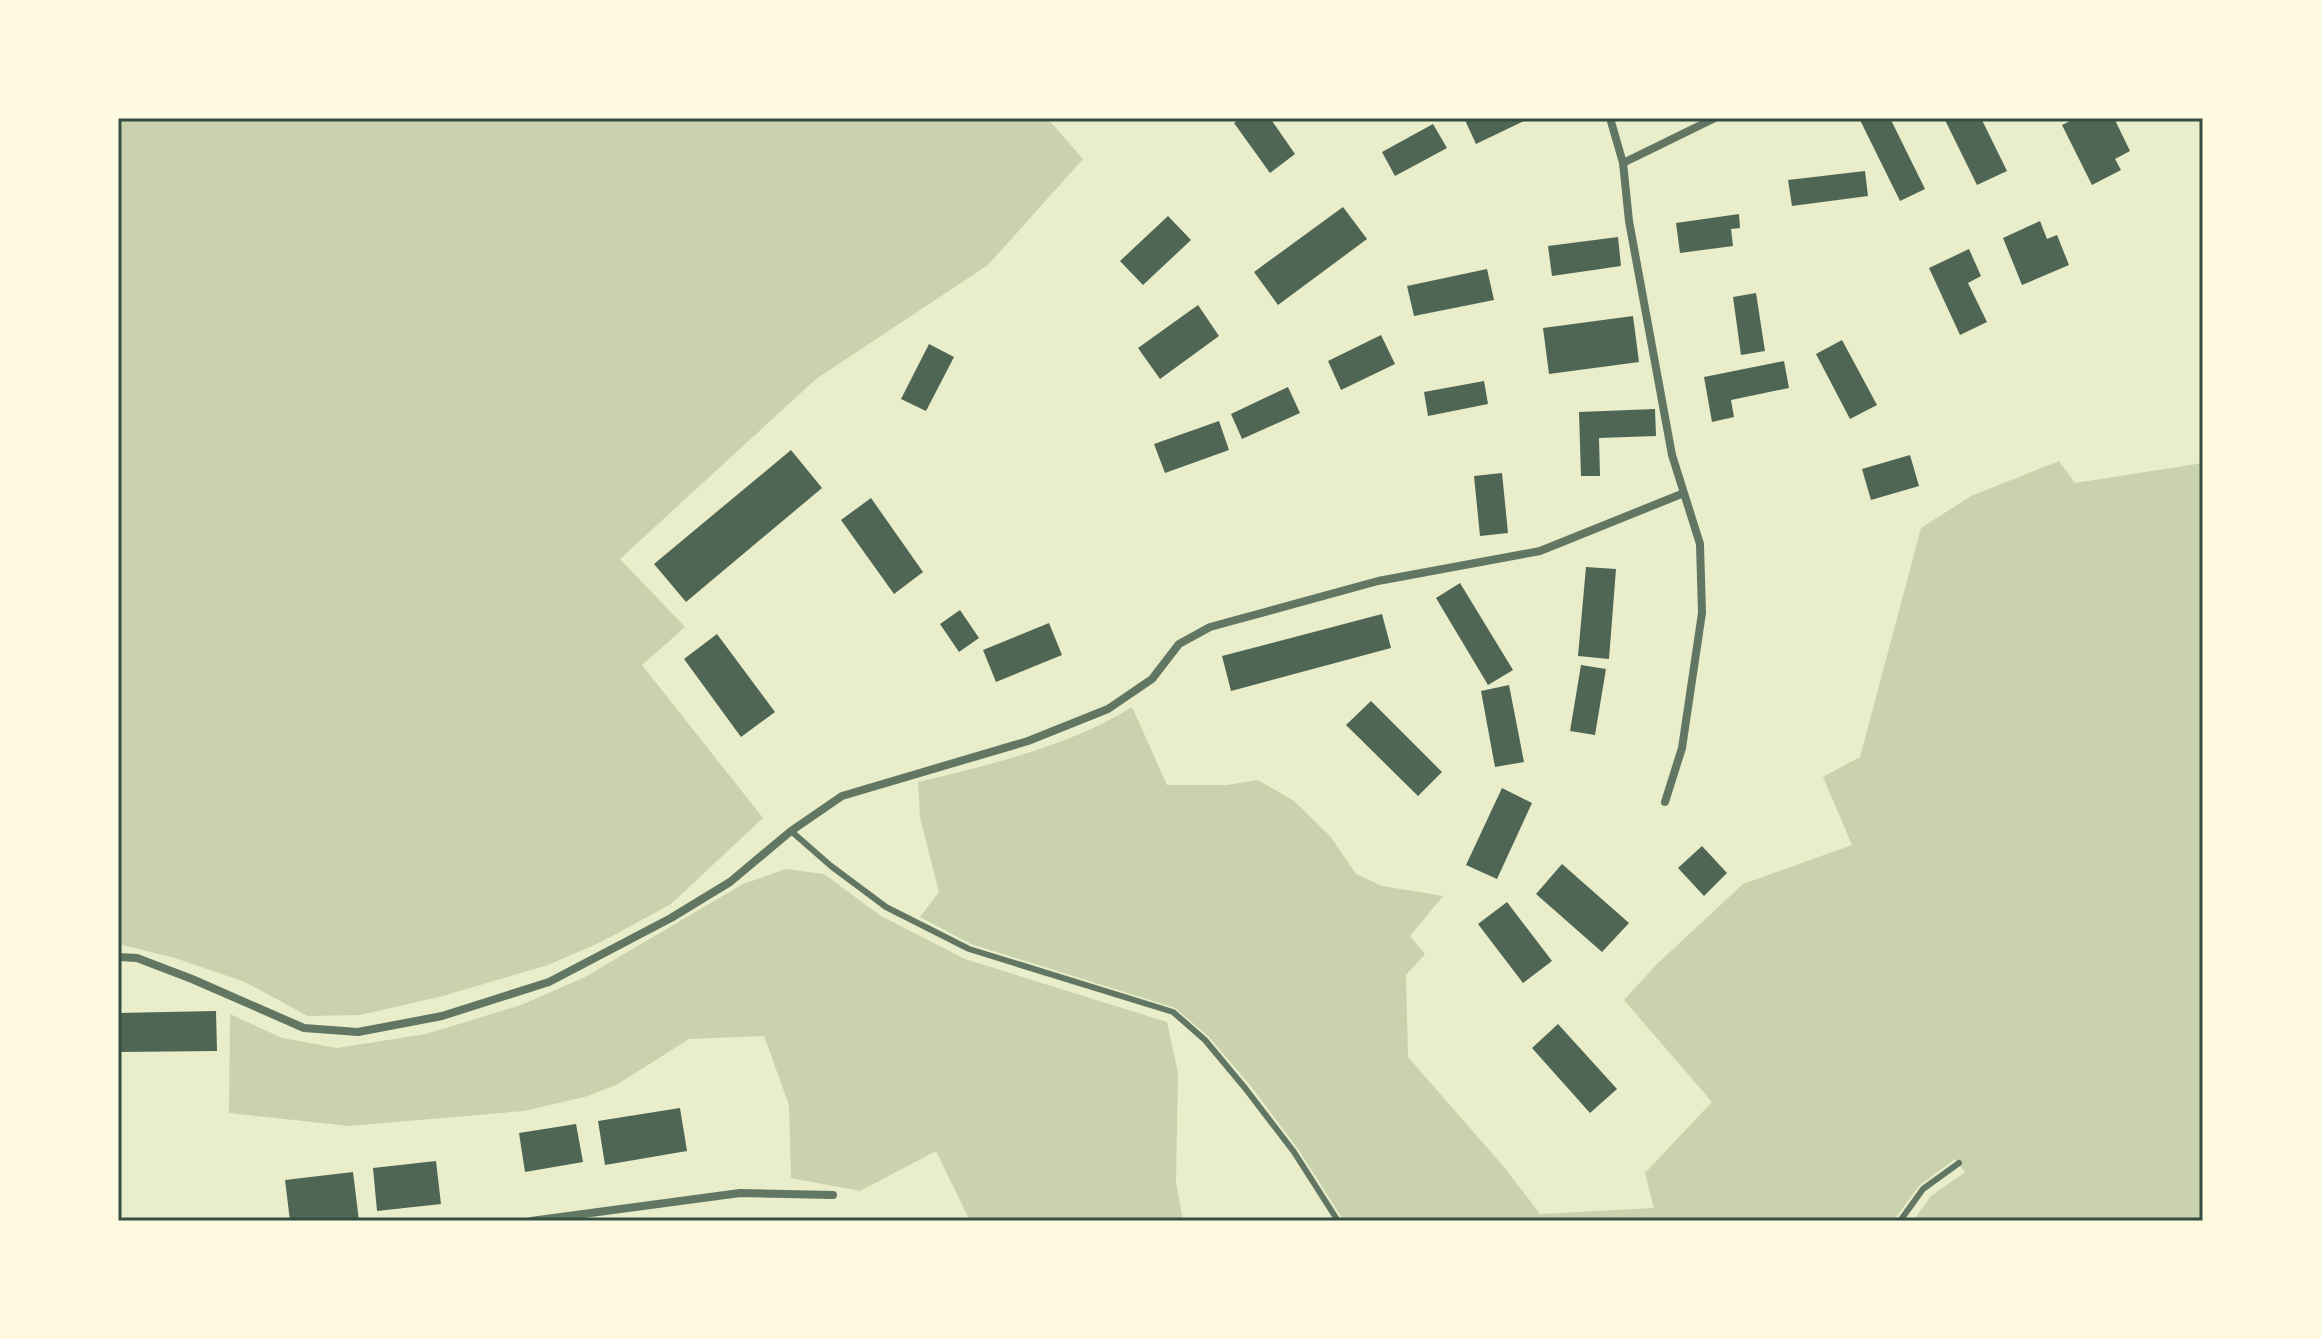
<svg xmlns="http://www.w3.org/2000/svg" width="2321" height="1339" font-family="'Work Sans',sans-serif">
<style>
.green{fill:#cad2ad}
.building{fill:#4f6655}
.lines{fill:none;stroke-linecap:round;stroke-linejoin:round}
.service{stroke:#617663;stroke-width:6}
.minor{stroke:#617663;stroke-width:8}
.neatline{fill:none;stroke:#344e41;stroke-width:3}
</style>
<rect width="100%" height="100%" fill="#e9edc9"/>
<path class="green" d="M118,118H1047L1083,159L988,265L816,379L620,559L685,627L642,665L763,818L671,904L601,942L548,965L443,996L360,1015L308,1016L245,982L175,958L118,944Z
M2059,461L2075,483L2203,463V1221H1913L1931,1196L1965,1172L1955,1159L1920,1185L1893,1221H1344L1298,1149L1250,1085L1209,1037L1175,1008L971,944L920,917L939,892L920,817L918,782C987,766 1072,745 1132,707L1167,785H1227L1258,780L1294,801L1330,836L1356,874L1382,886L1443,896L1410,936L1425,954L1406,975L1408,1057L1504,1167L1540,1214L1654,1208L1645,1173L1712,1102L1624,1000L1657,964L1743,884L1852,845L1823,777L1860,757L1921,528L1971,496Z
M786,869L824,874L881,916L965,959L1167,1022L1178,1073L1176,1182L1183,1221H970L936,1151L860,1191L791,1178L789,1105L764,1036L689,1039L618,1084L588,1096L524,1111L349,1126L229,1113L230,1014L282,1038L337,1048L426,1034L521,1005L585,977L743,884Z"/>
<path class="building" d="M1241,118H1270L1295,154L1270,173L1234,123Z
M1464,118H1530L1476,144Z
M1863,118H1890L1925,189L1900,201L1860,120Z
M1944,118H1981L2007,171L1977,185Z
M2076,118H2114L2130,151L2115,159L2121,170L2092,185L2062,125Z
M1433,124L1447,148L1395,176L1382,152Z
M1865,171L1868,196L1792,206L1788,180Z
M1343,207L1367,239L1278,305L1254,272Z
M1739,214L1740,228L1731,229L1733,246L1680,253L1676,223Z
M1168,216L1191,240L1143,285L1120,261Z
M2040,221L2047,239L2057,235L2069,265L2022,285L2003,238Z
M1618,237L1621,266L1552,276L1548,246Z
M1969,249L1981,276L1968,283L1987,322L1960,335L1929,268Z
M1487,269L1494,300L1414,316L1407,286Z
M1756,293L1765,351L1741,355L1733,297Z
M1198,305L1219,336L1160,379L1138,348Z
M1633,316L1639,362L1549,374L1543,328Z
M1381,335L1395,364L1341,390L1328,361Z
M1842,340L1877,405L1850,419L1816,354Z
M929,344L954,357L926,411L901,399Z
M1784,361L1789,388L1731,400L1734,417L1712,422L1704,377Z
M1484,381L1488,404L1428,416L1424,392Z
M1288,387L1300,413L1242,439L1231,414Z
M1655,409L1656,436L1599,438L1600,476H1581L1579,412Z
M1219,421L1229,450L1165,473L1154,444Z
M791,450L822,488L686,602L654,564Z
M1910,455L1919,486L1871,500L1862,469Z
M1502,473L1508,533L1480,536L1474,476Z
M871,498L923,572L894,594L841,520Z
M1586,567L1616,569L1609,659L1578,656Z
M1460,583L1513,670L1488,685L1436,598Z
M960,610L979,638L959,652L940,624Z
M1382,614L1391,648L1231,691L1222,656Z
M1049,623L1062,655L996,682L983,650Z
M717,634L775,712L741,737L684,659Z
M1581,665L1606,669L1595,735L1570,731Z
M1509,685L1524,762L1495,767L1481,691Z
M1371,701L1442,772L1418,796L1346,725Z
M1502,788L1532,803L1497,879L1466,865Z
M1702,846L1727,873L1704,896L1678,868Z
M1562,864L1629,923L1602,952L1536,894Z
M1507,902L1552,961L1523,983L1478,924Z
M216,1011L217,1051L118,1052V1013Z
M1558,1024L1617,1089L1590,1113L1532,1048Z
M680,1108L687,1151L605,1165L598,1121Z
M576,1124L583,1162L525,1172L519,1133Z
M436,1161L441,1204L377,1211L373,1168Z
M353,1172L359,1221H290L285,1180Z"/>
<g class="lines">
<path class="service" d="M791,831L831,866L886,907L969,949L1173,1012L1205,1040L1245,1088L1294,1152L1338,1221
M1900,1221L1923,1189L1959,1163"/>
<path class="minor" d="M1610,118L1623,163L1629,221L1672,455L1700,544L1702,613L1682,748L1665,802
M1623,163L1715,118
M118,957L137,958L192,979L304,1028L358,1032L442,1016L549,982L671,918L730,882L791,831L842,796L1028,741L1108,709L1152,679L1179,644L1210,627L1378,581L1540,551L1684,493
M531,1221L740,1193L833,1195"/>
</g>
<rect width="2321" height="1339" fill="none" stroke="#fefae0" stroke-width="240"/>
<rect x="120" y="120" width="2081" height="1099" class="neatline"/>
</svg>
